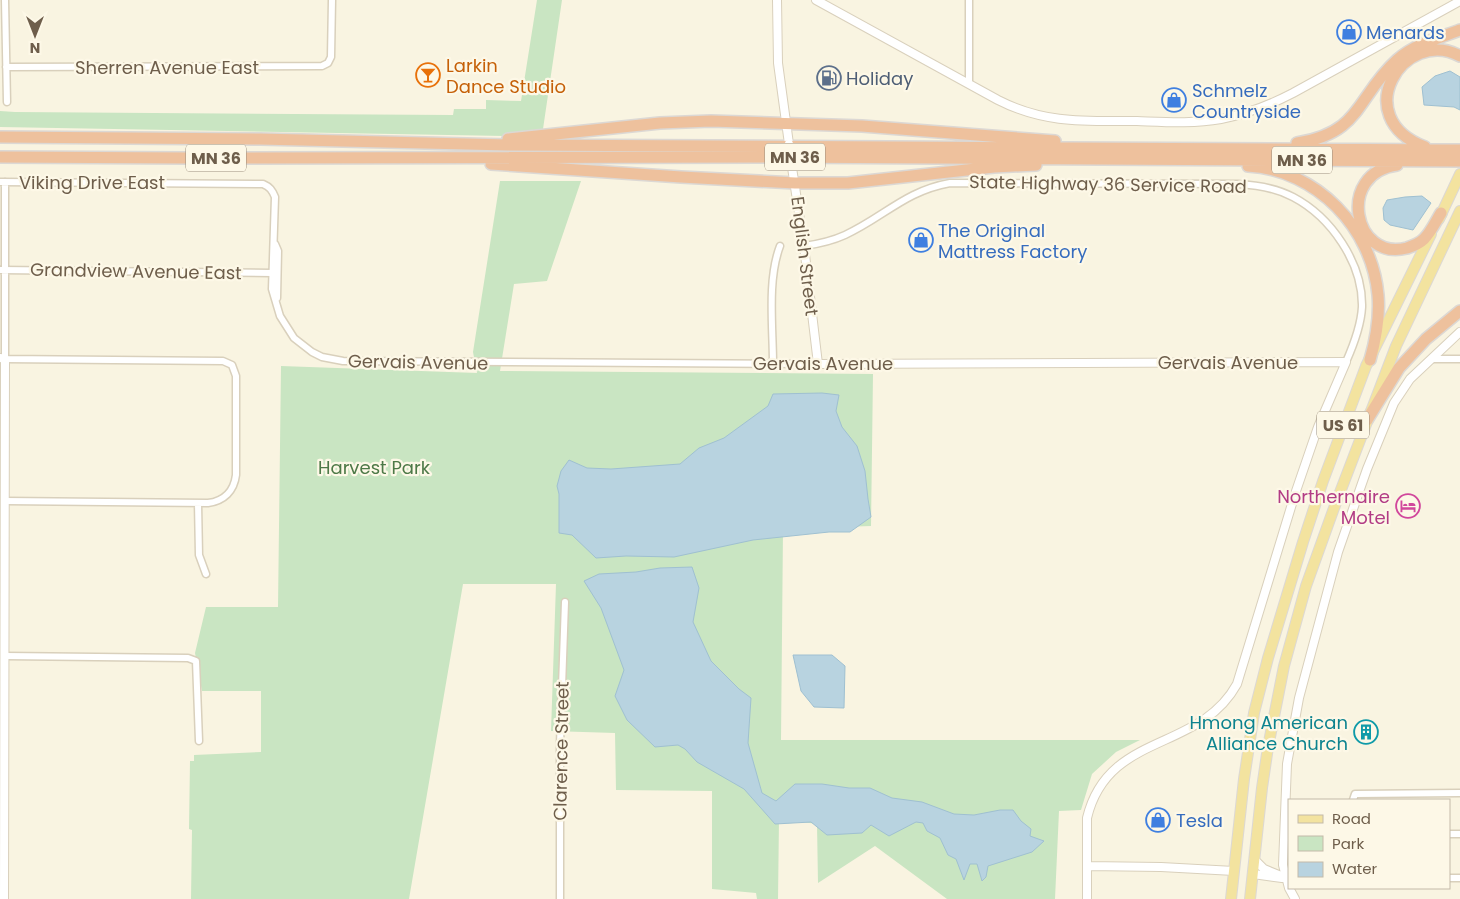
<svg xmlns="http://www.w3.org/2000/svg" width="1460" height="899" font-family="Poppins,sans-serif">
<style>
.green{fill:#c9e5c2}
.water{fill:#b8d3e0;stroke:#9fc0d1}
.lines{fill:none;stroke-linecap:round;stroke-linejoin:round}
.minor-casing{stroke:#d9d0bc;stroke-width:9}
.tertiary-casing{stroke:#d9d0bc;stroke-width:10}
.primary-casing{stroke:#dcd8d4;stroke-width:12}
.motorway-casing{stroke:#dcd8d4;stroke-width:14}
.minor{stroke:#fff;stroke-width:6}
.tertiary{stroke:#fff;stroke-width:8}
.primary{stroke:#f3e39f;stroke-width:10}
.motorway{stroke:#eec19d;stroke-width:11}
.tertiary-bridge-casing{stroke:#d9d0bc;stroke-width:10;stroke-linecap:butt}
.tertiary-bridge{stroke:#fff;stroke-width:8}
.labels{text-anchor:middle;dominant-baseline:central;stroke-width:4.5;stroke-linejoin:round;paint-order:stroke}
.shield{fill:#fdf8e7;stroke:#998c7a;stroke-width:1}
.shield-label{font-size:16px;font-weight:bold;fill:#6e5e4b}
.shop-label{font-size:18px;fill:#366cbe;stroke:#fdf8e7;text-anchor:start}
.food-label{font-size:18px;fill:#c56008;stroke:#fdf8e7;text-anchor:start}
.street-label{font-size:18px;fill:#6e5e4b;stroke:#fdf8e7}
.service-label{font-size:18px;fill:#4e5e75;stroke:#fdf8e7;text-anchor:start}
.park-label{font-size:18px;fill:#4d7947;stroke:#fdf8e7}
.hotel-label{font-size:18px;fill:#b23c85;stroke:#fdf8e7;text-anchor:end}
.culture-label{font-size:18px;fill:#0d838f;stroke:#fdf8e7;text-anchor:end}
</style>
<rect width="100%" height="100%" fill="#f9f4e1"/>
<path class="green" d="M537,0H562L543,129L504,136L0,127V111L15,112L453,115L454,109H486V100L521,101Z
M500,181H581L547,281L514,284L500,371L873,374L871,526L783,529L781,740H1140L1116,752L1092,774L1081,810L1059,811L1055,899H947L875,846L818,883L817,824L779,819L778,899H757L756,893L712,889V791L616,790L615,733L551,731L556,584H463L409,899H191L192,830L189,829L190,761H194V755L261,752V691H202L195,653L206,607H278L281,366L477,373L473,352Z"/>
<path class="water" d="M1450,71L1460,77V110L1454,107L1424,105L1422,87L1435,76Z
M1422,196L1431,203L1413,230L1390,225L1384,220L1383,208L1387,200L1405,197Z
M822,393L839,395L836,411L842,427L857,446L865,471L868,499L871,517L850,532H829L753,540L674,557L626,556L596,558L572,535L559,533V494L557,486L561,471L569,460L587,468L611,469L680,464L699,448L724,438L768,406L773,394Z
M692,567L699,588L693,622L711,661L739,689L751,698L748,743L762,793L776,801L795,784H822L849,788H870L892,798L922,802L954,814L974,815L1000,810H1013L1021,821L1031,829L1030,836L1044,841L1032,852L988,866L986,877L982,881L977,864H970L964,880L956,859L948,855L940,838L927,831L923,823L916,822L889,836L871,825L862,833L827,835L811,822L775,824L744,789L697,762L685,749L678,745L655,747L627,720L615,696L624,670L601,608L584,581L599,574L636,572L660,568Z
M793,655H832L845,666L844,708L814,707L801,691Z"/>
<g class="lines">
<g class="minor-casing">
<path id="minor" d="M5,0L7,102
M6,67L322,66L328,63L331,57L332,0
M969,83V0
M0,182L263,184C270,187 272,190 275,197L272,289L280,316L294,338L312,352L322,357L343,361L818,364
M275,244L278,251L277,298
M804,246C818,244 832,241 845,235C884,217 905,191 950,183L1238,184C1257,185 1276,188 1293,197C1331,217 1363,263 1362,307C1361,326 1354,344 1346,362
M0,270L272,273
M1432,359H1460
M773,364C773,327 767,280 780,246
M5,501L208,503C224,501 234,491 236,475V376L232,365L223,361L5,359V182
M198,503L199,555L206,574
M5,656L188,658L196,661L199,741
M1353,800L1355,794L1460,793
M1449,834H1460
M1449,878H1460
M560,899V744L565,602"/>
</g>
<g class="tertiary-casing">
<path id="tertiary" d="M777,0L778,63L789,144
M816,0L998,100C1045,124 1086,121 1137,121C1165,122 1193,124 1221,119C1247,114 1270,105 1293,93L1460,1
M791,161L804,246L818,364L1346,362L1318,427L1295,494L1237,684C1199,753 1108,731 1087,818V899
M0,358L5,359L4,899
M1254,859L1264,869L1286,878
M1087,866L1161,867L1234,871
M1253,874L1282,878
M1295,899L1289,888L1283,865L1287,764L1299,698L1338,552L1367,469L1394,403L1410,379L1460,332"/>
</g>
<g class="primary-casing">
<path id="primary" d="M1439,219L1460,174
M1231,899L1244,779L1254,713L1268,658L1303,542L1323,481L1366,366L1431,234
M1250,899L1262,788L1268,747L1284,666L1306,586L1334,508L1396,346L1460,211"/>
</g>
<g class="motorway-casing">
<path id="motorway" d="M0,137L260,139L508,145L1460,150
M508,139L660,123L711,121L862,126L1055,141
M1297,143C1362,133 1356,97 1397,60C1415,44 1439,38 1460,30
M1425,147C1347,117 1404,26 1460,56
M0,157L188,158L776,157L1460,161
M491,164L681,177L795,183H848L994,167L1036,165
M1397,165C1336,173 1353,262 1407,248C1413,246 1420,243 1424,239C1431,232 1436,221 1441,213
M1248,166C1317,170 1372,228 1378,295C1380,318 1376,339 1370,360
M1367,420L1399,368L1426,339L1460,311"/>
</g>
<use href="#minor" class="minor"/>
<use href="#tertiary" class="tertiary"/>
<use href="#primary" class="primary"/>
<use href="#motorway" class="motorway"/>
<g class="tertiary-bridge-casing">
<path id="tertiary-bridge" d="M789,144L791,161"/>
</g>
<use href="#tertiary-bridge" class="tertiary-bridge"/>
</g>
<defs>
<g id="shop-ring" transform="scale(1.25)"><circle r="9.5" fill="#fdf8e7" stroke="#3f7fe0" stroke-width="1.5"/><path d="M-5-2.5h2.3a2.7 3.5 0 0 1 5.4 0H5L5.5 6h-11ZM-1.5-2.5h3a1.5 2.3 0 0 0-3 0Z" fill="#3f7fe0"/></g>
<g id="bar-ring" transform="scale(1.25)"><circle r="9.5" fill="#fdf8e7" stroke="#e8710a" stroke-width="1.5"/><path d="M-6-5H6L.8 .8V4.5H3.5V6h-7V4.5H-.8V.8Z" fill="#e8710a"/></g>
<g id="fuel-ring" transform="scale(1.25)"><circle r="9.5" fill="#fdf8e7" stroke="#5c6f8a" stroke-width="1.5"/><path d="M-5.5-6h7V0h2V4h1.3V-2.5L3-4.5l.8-.8L6-3V5H2.5V1h-1V6h-7ZM-4.2-4.7v3.2H.2V-4.7Z" fill="#5c6f8a"/></g>
<g id="hotel-ring" transform="scale(1.25)"><circle r="9.5" fill="#fdf8e7" stroke="#d1479c" stroke-width="1.5"/><path d="M-6-4.5h1.5V1H6V5H4.5V3h-9V5H-6ZM-4 0a1.8 1.8 0 1 1 3.6 0ZM.5 0V-2.5h3Q6-2.5 6 0Z" fill="#d1479c"/></g>
<g id="building-ring" transform="scale(1.25)"><circle r="9.5" fill="#fdf8e7" stroke="#0f9aa8" stroke-width="1.5"/><path d="M-4-6H4V6H1V3H-1V6H-4ZM-2.5-4.3h1.7v1.8h-1.7ZM.8-4.3h1.7v1.8H.8ZM-2.5-1h1.7V.8h-1.7ZM.8-1h1.7V.8H.8Z" fill="#0f9aa8"/></g>
</defs>
<g fill-rule="evenodd">
<use href="#shop-ring" x="1349" y="32"/>
<use href="#bar-ring" x="428" y="75"/>
<use href="#fuel-ring" x="829" y="78"/>
<use href="#shop-ring" x="1174" y="100"/>
<use href="#shop-ring" x="921" y="240"/>
<use href="#hotel-ring" x="1408" y="506"/>
<use href="#building-ring" x="1366" y="732"/>
<use href="#shop-ring" x="1158" y="820"/>
</g>
<g class="labels">
<g class="shield">
<rect x="765" y="143.5" width="60" height="27" rx="4"/>
<rect x="186" y="144.5" width="60" height="27" rx="4"/>
<rect x="1272" y="146.5" width="60" height="27" rx="4"/>
<rect x="1317" y="411.5" width="52" height="27" rx="4"/>
</g>
<g class="shield-label">
<text x="795" y="157">MN 36</text>
<text x="216" y="158">MN 36</text>
<text x="1302" y="160">MN 36</text>
<text x="1343" y="425">US 61</text>
</g>
<g class="shop-label">
<text x="1366" y="32">Menards</text>
<text x="1192" y="90">Schmelz<tspan x="1192" dy="21">Countryside</tspan></text>
<text x="938" y="230">The Original<tspan x="938" dy="21">Mattress Factory</tspan></text>
<text x="1176" y="820">Tesla</text>
</g>
<g class="food-label">
<text x="446" y="65">Larkin<tspan x="446" dy="21">Dance Studio</tspan></text>
</g>
<g class="street-label">
<text x="167" y="67">Sherren Avenue East</text>
<text x="92" y="182">Viking Drive East</text>
<text transform="translate(1108 184) rotate(1)">State Highway 36 Service Road</text>
<text transform="translate(805 256) rotate(83)">English Street</text>
<text transform="translate(136 271) rotate(1)">Grandview Avenue East</text>
<text transform="translate(418 362) rotate(1)">Gervais Avenue</text>
<text x="1228" y="362">Gervais Avenue</text>
<text x="823" y="363">Gervais Avenue</text>
<text transform="translate(561 751) rotate(-89)">Clarence Street</text>
</g>
<g class="service-label">
<text x="846" y="78">Holiday</text>
</g>
<g class="park-label">
<text x="374" y="467">Harvest Park</text>
</g>
<g class="hotel-label">
<text x="1390" y="496">Northernaire<tspan x="1390" dy="21">Motel</tspan></text>
</g>
<g class="culture-label">
<text x="1348" y="722">Hmong American<tspan x="1348" dy="21">Alliance Church</tspan></text>
</g>
</g>
<rect x="1288" y="799" width="162" height="90" fill="#fdf8e7" stroke="#c4baa9"/>
<rect x="1298" y="815" width="25" height="8" fill="#f3e39f" stroke="#c4baa9"/>
<text x="1332" y="824" font-size="15" fill="#6e5e4b">Road</text>
<rect x="1298" y="836" width="25" height="15" fill="#c9e5c2" stroke="#c4baa9"/>
<text x="1332" y="849" font-size="15" fill="#6e5e4b">Park</text>
<rect x="1298" y="862" width="25" height="15" fill="#b8d3e0" stroke="#c4baa9"/>
<text x="1332" y="874" font-size="15" fill="#6e5e4b">Water</text>
<g transform="translate(35 35) rotate(180)" stroke="#fdf8e7" stroke-width="4" paint-order="stroke">
<path d="M0-4L9 19L0 12L-9 19Z" fill="#6e5e4b"/>
<text y="-8" font-size="14" font-weight="bold" text-anchor="middle" fill="#6e5e4b">N</text>
</g>
</svg>
